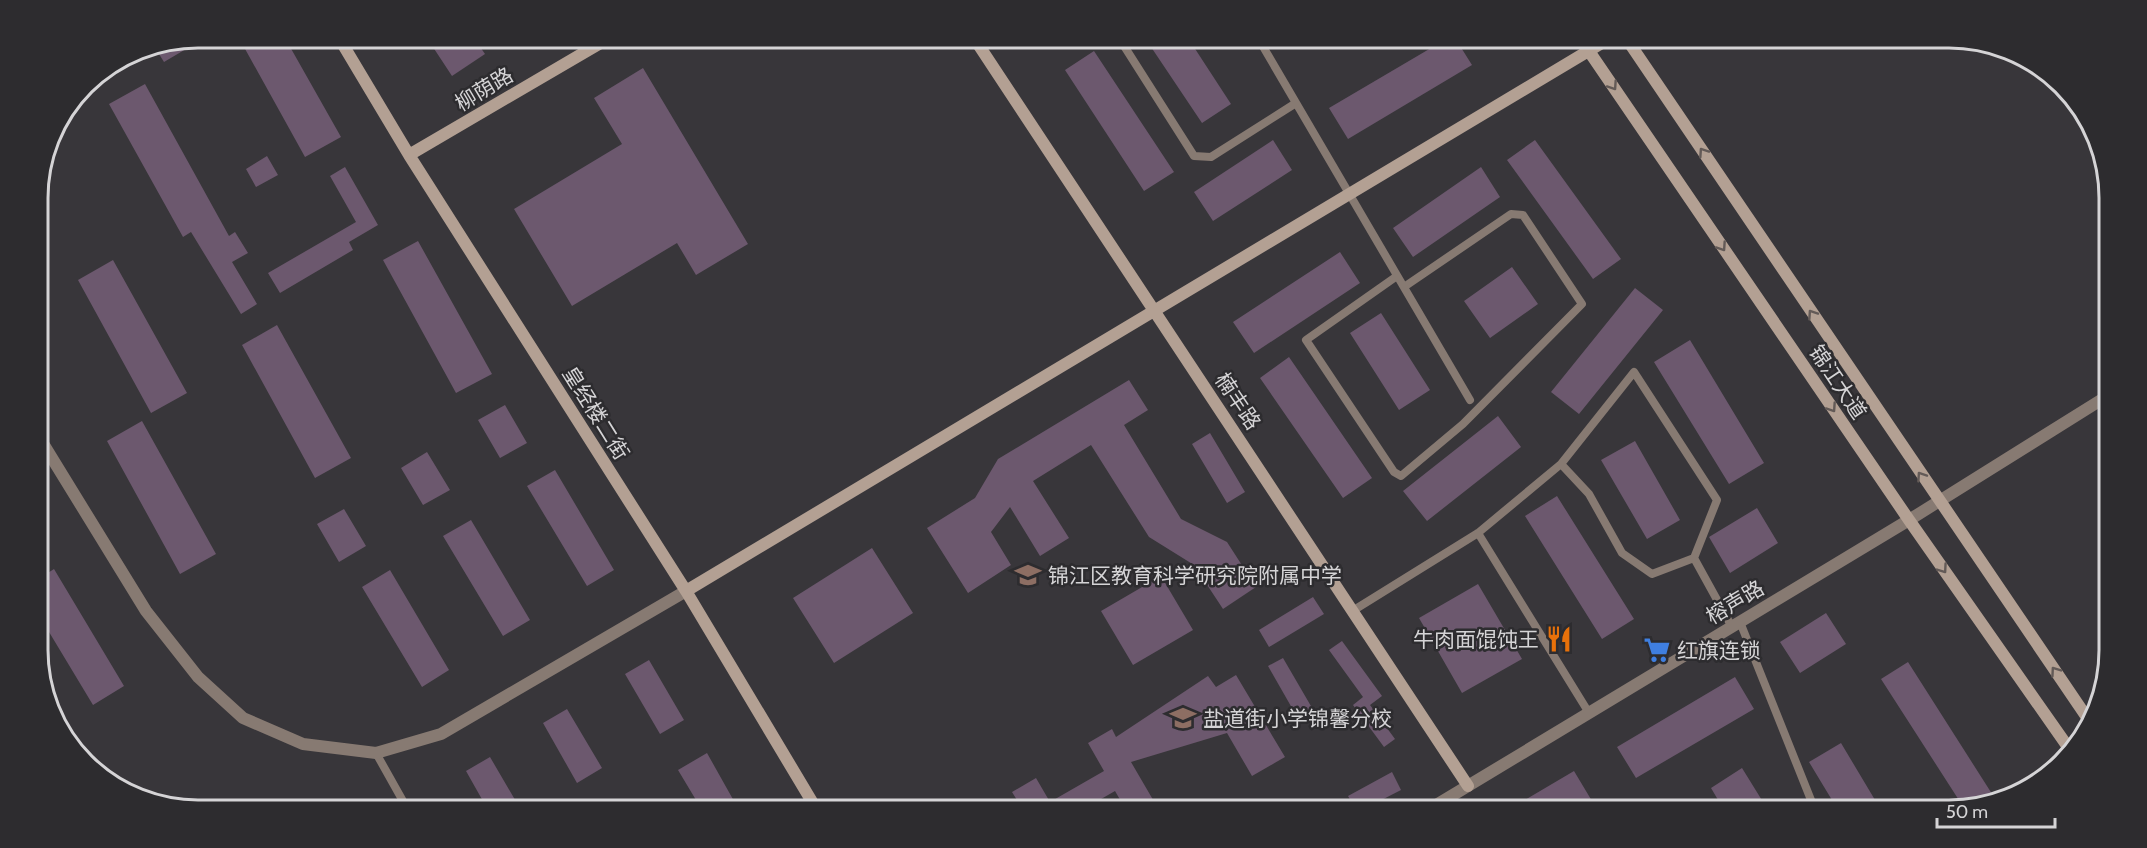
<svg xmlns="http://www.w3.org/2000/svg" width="2147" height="848" font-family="Cabin,'Noto Sans SC',sans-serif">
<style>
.building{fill:#6c586e}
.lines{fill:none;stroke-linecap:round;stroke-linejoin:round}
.lane{stroke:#877a72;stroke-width:8}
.street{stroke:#877a72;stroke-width:12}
.secondary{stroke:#b3a093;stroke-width:12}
.oneway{stroke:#635a57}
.labels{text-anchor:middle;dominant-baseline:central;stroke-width:5;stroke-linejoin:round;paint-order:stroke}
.street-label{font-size:21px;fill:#d5d4d6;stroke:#2d2c2f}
.poi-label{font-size:21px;fill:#d5d4d6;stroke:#2d2c2f;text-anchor:start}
.rim{fill:none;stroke:#d5d4d6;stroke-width:3}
</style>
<rect width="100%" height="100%" fill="#38363a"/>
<path class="building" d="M198,38L203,39L164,62L154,46Z
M239,38H285L341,137L305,157Z
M427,38H474L485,54L452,76Z
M1145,38H1188L1231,104L1202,123Z
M1448,38H1455L1472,65L1348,139L1329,108Z
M1094,51L1174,172L1144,191L1065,70Z
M643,68L748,244L696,275L677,243L572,306L514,209L622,144L594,98Z
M145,84L229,236L235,232L248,253L232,262L257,304L241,314L191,232L183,237L109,104Z
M1273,140L1292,170L1213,221L1194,192Z
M1535,140L1621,259L1593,279L1507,160Z
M267,156L278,175L256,187L246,169Z
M345,167L378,225L349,242L353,250L280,293L268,273L356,222L330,176Z
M1481,167L1500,197L1413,257L1393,228Z
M418,241L492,374L456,393L383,260Z
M1340,252L1360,283L1254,353L1233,322Z
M113,260L187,393L151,413L78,280Z
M1512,267L1538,304L1490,338L1464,301Z
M1635,288L1663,310L1579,414L1551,392Z
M1381,313L1430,390L1399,410L1350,333Z
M277,325L351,458L315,478L242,345Z
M1690,340L1764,463L1729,484L1654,362Z
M1289,357L1372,478L1343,498L1260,378Z
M1129,380L1148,410L1124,425L1181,519L1227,542L1256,587L1223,609L1194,565L1149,537L1091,445L1033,481L1069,538L1040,556L1010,507L991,532L1011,565L968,593L927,528L975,498L998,459Z
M505,405L527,443L500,458L478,420Z
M1498,416L1521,447L1427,521L1403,491Z
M142,421L216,554L180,574L107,441Z
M1210,433L1245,492L1227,503L1192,444Z
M1635,441L1680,520L1647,539L1601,460Z
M427,452L450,490L423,505L401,468Z
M555,470L614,570L587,586L527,486Z
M1557,496L1634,619L1602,639L1525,516Z
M1757,508L1778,543L1730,573L1709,537Z
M344,509L366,546L339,562L317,524Z
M471,520L530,620L503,636L443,536Z
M872,548L913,613L834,663L793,598Z
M54,569L124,686L93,705L40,617V578Z
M390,570L449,670L422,687L362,587Z
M1161,576L1193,630L1133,665L1101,611Z
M1478,584L1522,659L1462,693L1419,618Z
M1313,597L1324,614L1269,647L1259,630Z
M1826,613L1846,644L1800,673L1780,642Z
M1342,641L1382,696L1370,705L1395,739L1384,747L1353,705L1363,697L1329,650Z
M1283,658L1315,713L1300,722L1268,666Z
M649,660L684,720L660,734L625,674Z
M1908,662L1994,797L1964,808L1881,679Z
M1236,675L1285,757L1252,776L1227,733L1131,762L1159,810H1126L1115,791L1082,810H1023L1012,792L1036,778L1050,802L1104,771L1088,743L1112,729L1116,737L1208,676L1216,687Z
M1735,677L1754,709L1636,778L1617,747Z
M567,709L602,768L577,783L543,723Z
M1841,743L1881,810H1838L1809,762Z
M707,753L739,810H702L678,770Z
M490,757L521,810H488L466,771Z
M1742,768L1768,810H1724L1711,788Z
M1574,771L1595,806L1588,810H1508Z
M1392,772L1401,790L1362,810H1356L1348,796Z"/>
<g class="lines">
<path class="lane" d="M1119,38L1194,156L1211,157L1296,103
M1258,38L1470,400
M1397,276L1306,340L1394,472L1401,476L1463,424L1582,304L1523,215L1511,214L1404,287
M1561,464L1634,372L1717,500L1694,558
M1478,533L1589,713
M1354,610L1478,533L1561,464L1589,494L1622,553L1652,574L1694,558L1732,627
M1740,622L1815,810
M376,753L408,810"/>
<path class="street" d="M39,437L146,611L198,677L243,718L303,744L376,753L441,734L686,591
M1428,810L1909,520L2109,395"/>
<path class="secondary" d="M339,38L409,155L686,591L817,810
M974,38L1468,786
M1580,38L1909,520L2068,747
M1626,38L2088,719
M409,155L609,38
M686,591L1610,38"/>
</g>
<defs><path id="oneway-chevron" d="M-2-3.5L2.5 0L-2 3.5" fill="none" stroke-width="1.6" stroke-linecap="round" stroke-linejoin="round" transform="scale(1.5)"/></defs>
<g class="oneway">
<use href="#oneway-chevron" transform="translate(1613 86) rotate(56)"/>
<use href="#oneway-chevron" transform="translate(1703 152) rotate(-124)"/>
<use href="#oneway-chevron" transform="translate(1722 247) rotate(56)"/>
<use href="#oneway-chevron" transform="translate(1812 314) rotate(-124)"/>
<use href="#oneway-chevron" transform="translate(1832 408) rotate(56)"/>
<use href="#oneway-chevron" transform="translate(1921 476) rotate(-124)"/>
<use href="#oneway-chevron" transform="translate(1943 569) rotate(55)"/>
<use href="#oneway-chevron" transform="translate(2055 671) rotate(-125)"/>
</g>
<defs>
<g id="school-bare" transform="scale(2.07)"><path d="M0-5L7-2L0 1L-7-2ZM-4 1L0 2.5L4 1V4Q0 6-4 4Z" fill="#8d6e63" stroke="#2d2c2f" stroke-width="2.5" paint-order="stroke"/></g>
<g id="restaurant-bare" transform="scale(2.07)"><path d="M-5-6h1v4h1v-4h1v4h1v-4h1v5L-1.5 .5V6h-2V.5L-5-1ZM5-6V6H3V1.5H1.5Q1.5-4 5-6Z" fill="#e8710a" stroke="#2d2c2f" stroke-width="2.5" paint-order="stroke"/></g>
<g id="supermarket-bare" transform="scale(2.07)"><path d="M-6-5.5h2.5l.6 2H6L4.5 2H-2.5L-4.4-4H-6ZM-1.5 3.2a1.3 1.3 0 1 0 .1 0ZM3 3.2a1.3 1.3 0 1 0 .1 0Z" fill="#3f7fe0" stroke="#2d2c2f" stroke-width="2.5" paint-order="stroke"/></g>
</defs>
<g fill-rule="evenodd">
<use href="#school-bare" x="1028" y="575"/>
<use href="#restaurant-bare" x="1559" y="639"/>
<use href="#supermarket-bare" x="1657" y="650"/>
<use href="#school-bare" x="1183" y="718"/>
</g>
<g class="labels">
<g class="street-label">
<text transform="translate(484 89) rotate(-31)">柳荫路</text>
<text transform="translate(1838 382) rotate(56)">锦江大道</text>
<text transform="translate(1238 401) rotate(56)">楠丰路</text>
<text transform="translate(596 413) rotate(58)">皇经楼二街</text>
<text transform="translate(1735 602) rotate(-31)">榕声路</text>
</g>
<g class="poi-label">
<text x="1048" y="575">锦江区教育科学研究院附属中学</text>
<text x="1539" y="639" text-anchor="end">牛肉面馄饨王</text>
<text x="1677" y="650">红旗连锁</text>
<text x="1203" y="718">盐道街小学锦馨分校</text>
</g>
</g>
<path d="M0 0H2147V848H0ZM198 48H1949A150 150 0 0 1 2099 198V650A150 150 0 0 1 1949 800H198A150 150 0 0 1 48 650V198A150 150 0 0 1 198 48Z" fill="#2d2c2f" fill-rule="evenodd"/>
<path class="rim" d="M198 48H1949A150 150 0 0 1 2099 198V650A150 150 0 0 1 1949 800H198A150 150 0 0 1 48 650V198A150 150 0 0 1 198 48Z"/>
<path d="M1937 818v9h118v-9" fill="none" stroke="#d5d4d6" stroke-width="3"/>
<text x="1946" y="818" font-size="18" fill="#d5d4d6" stroke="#2d2c2f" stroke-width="4.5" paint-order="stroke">50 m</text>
</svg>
